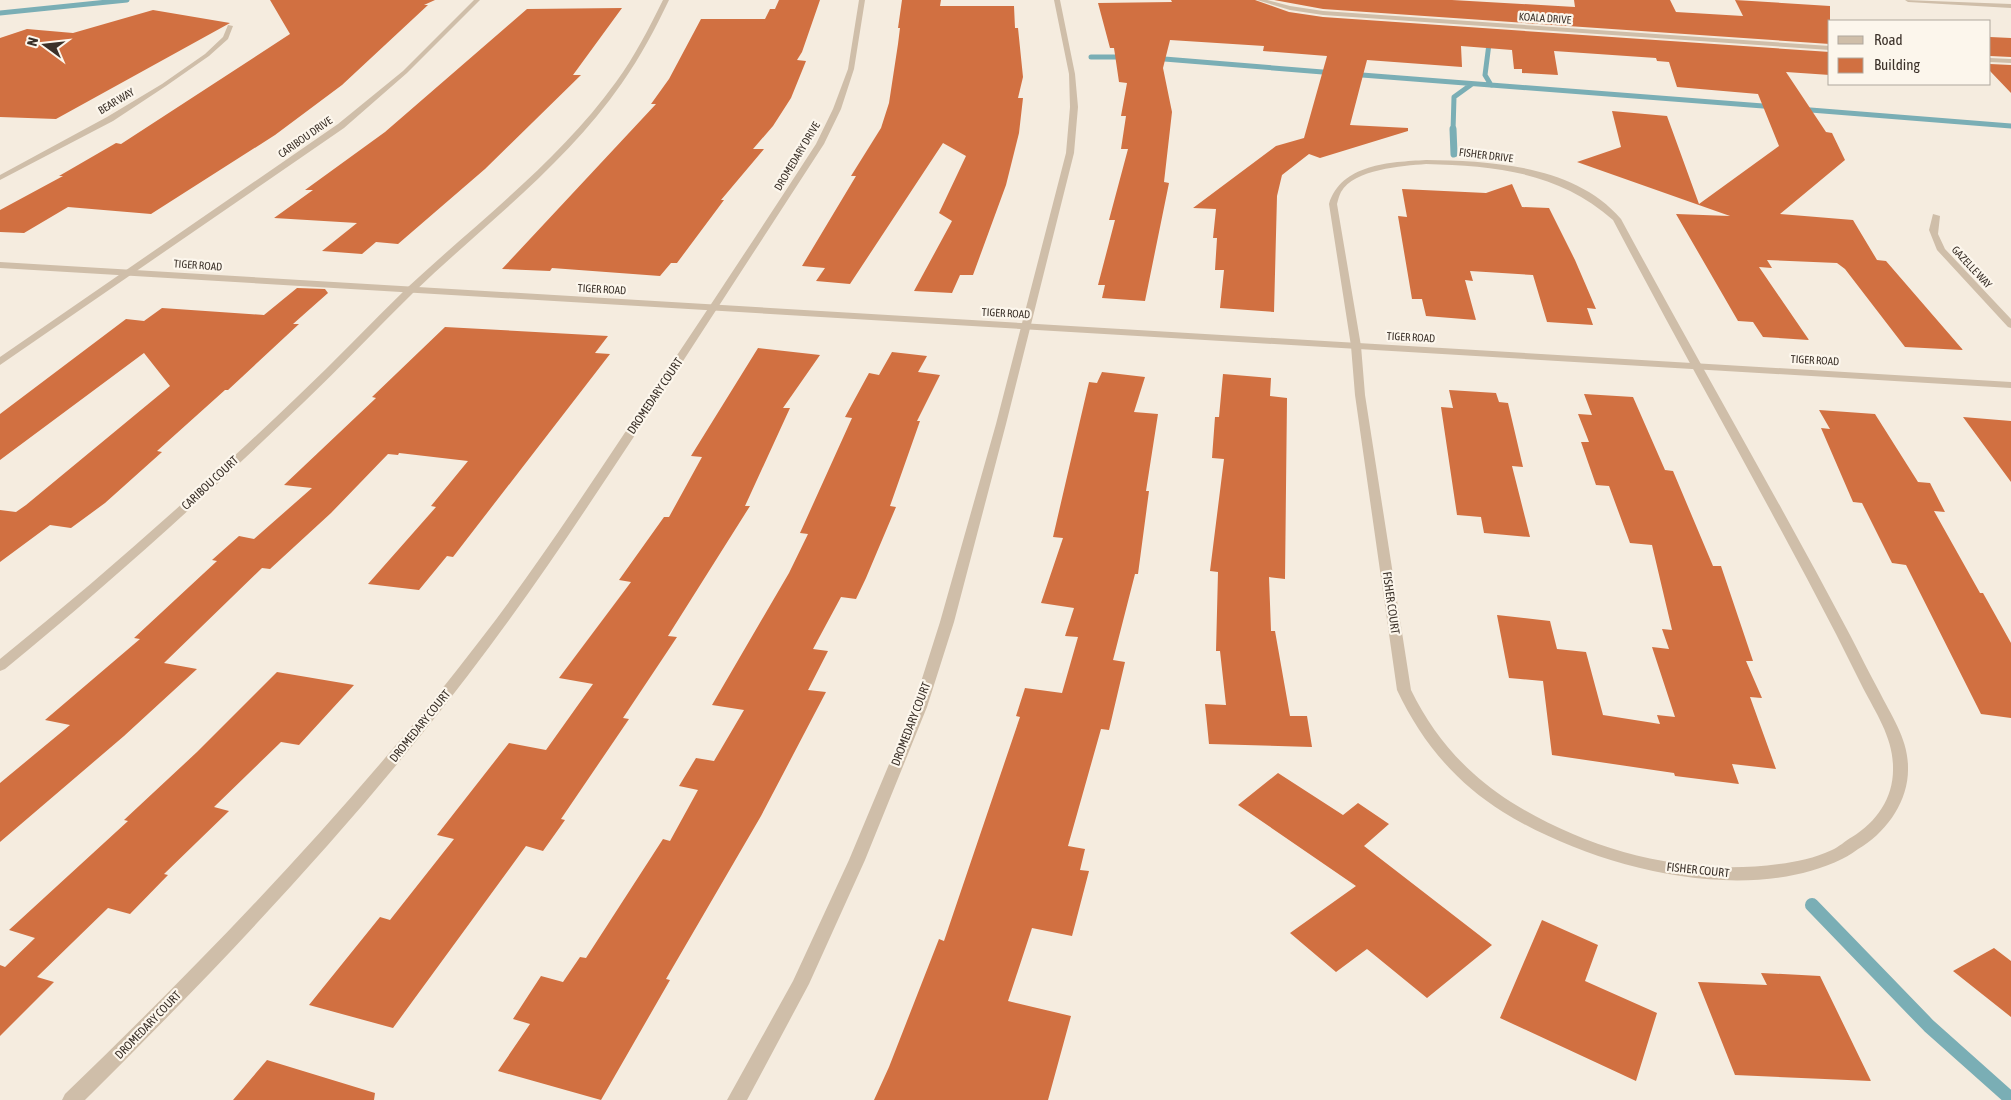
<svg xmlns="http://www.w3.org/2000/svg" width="2011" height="1100" font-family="'Asap Condensed',sans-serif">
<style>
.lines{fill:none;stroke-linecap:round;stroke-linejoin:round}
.stream-far2{stroke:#7aaeb5;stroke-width:5}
.stream-far1{stroke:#7aaeb5;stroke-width:7}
.stream{stroke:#7aaeb5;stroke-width:14}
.building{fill:#d17041}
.minor{fill:#cfbea9;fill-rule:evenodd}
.tertiary{fill:#cfbea9;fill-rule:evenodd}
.labels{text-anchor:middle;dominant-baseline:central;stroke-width:4.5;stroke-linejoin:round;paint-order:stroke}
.far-street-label{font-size:11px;fill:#3b3129;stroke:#fcf6ec}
.street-label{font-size:12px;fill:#3b3129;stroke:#fcf6ec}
</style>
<rect width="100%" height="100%" fill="#f5ecdf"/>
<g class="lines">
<path class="stream-far2" d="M0,13L127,0
M1490,36L1485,75L1491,85
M1091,57H1128
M1152,58L1335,73
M1349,74L1776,107
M1798,109L2011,126
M1453,131L1454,97L1472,84"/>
<path class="stream-far1" d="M1453,129L1454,154"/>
<path class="stream" d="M1812,905L1929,1026L2011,1099"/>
</g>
<path class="building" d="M270,0H435L424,5H428L342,85L275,135L151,214L68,207L24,233L0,232V210L63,176H59L116,143L121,144L290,34Z
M779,0H820L802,52L797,60L806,61L791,98L773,126L753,149H764L721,200H724L677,263H671L660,276L552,268L550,271L502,269L656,104H651L669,79L701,19H765L770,9H775Z
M902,0H941L940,6H1014L1015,28H1018L1023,77L1018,98H1023L1019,133L1006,185L973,275H960L952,293L914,291L952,221L939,213L966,156L943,143L850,284L816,281L825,268L802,266L856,176H851L881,128L889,103L898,44L900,28H898Z
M1171,0H1255L1289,12L1323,17L1830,52V75L1786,72L1826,132L1832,133L1845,160L1780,214L1853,220L1877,260L1886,261L1963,350L1905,347L1845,269L1837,263L1767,260L1772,268L1759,267L1809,340L1763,337L1753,322L1738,321L1676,214L1730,216L1577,162L1621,147L1612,111L1667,116L1699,204L1779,146L1758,94L1677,87L1669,62L1657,61L1656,58L1554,51L1558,75L1522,73V69H1514L1512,50L1461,46L1462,67L1367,60L1350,125L1408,128V131L1320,158L1309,154L1282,175L1277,196L1274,312L1220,308L1224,270H1215L1217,238H1213L1216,209L1193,208L1276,146L1304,138L1327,56L1263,51L1264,46L1170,40L1163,68L1172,112L1164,182L1169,183L1145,301L1102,298L1105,285H1098L1115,220H1109L1128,149H1121L1126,116H1121L1127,83L1119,82L1114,48H1110L1098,3L1172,2Z
M1274,0H1452L1575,7L1574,0H1670L1676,12L1743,16L1735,0L1830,6V44L1323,9Z
M622,8L573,75H581L485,169L398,244L376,242L362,254L322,251L357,223L274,218L313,190H305L385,132L527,9Z
M153,10L230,23L56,119L0,117V38L27,29L73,33Z
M1990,37L2011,38V57L1990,56Z
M1990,64L2011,65V93L1990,71Z
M1512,184L1522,207L1549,208L1575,260L1596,309L1587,308L1593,325L1547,322L1533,275L1470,271L1473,281L1465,280L1476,320L1426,316L1422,299H1412L1398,216L1407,217L1402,189L1486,193Z
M297,288L325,289L328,293L293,324H299L228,390H225L157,451L162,452L105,503L71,528L50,525L0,562V510L16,512L26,505L170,386L144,353L0,460V414L126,319L144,321L162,308L264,315Z
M445,327L608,336L595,353L610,354L453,557L447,556L419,590L368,584L436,507L431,506L468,461L399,453L398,455L388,454L331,513L270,569L262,568L164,663L197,669L124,736L0,842V783L70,725L45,720L140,639L134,638L217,561L212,560L239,536L254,539L312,488L284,485L376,398L372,397Z
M758,348L820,355L783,408H790L745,506H750L668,636L677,637L623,718L629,719L561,819L565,820L543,851L526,846L393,1028L309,1005L380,917L390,920L454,839L437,835L509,743L546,750L593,684L559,678L631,582L619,580L664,517H669L702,457L691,456Z
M892,352L927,356L918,372L940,375L917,421H920L890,506L896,507L866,578L856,599L841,597L813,649L828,651L808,690L826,692L761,816L666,979L670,980L601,1100L498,1071L530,1024L513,1019L541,976L563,982L580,957L586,958L663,839L670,841L698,790L679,786L696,758L714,761L744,710L712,705L789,573L808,534L800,533L852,418L845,417L869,373L879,375Z
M1102,372L1145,377L1134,412L1158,414L1146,491H1149L1138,574H1135L1113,660L1125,662L1109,730L1101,729L1068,846L1085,849L1080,870L1089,871L1072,936L1032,928L1008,1001L1071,1016L1048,1100H874L889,1067L939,939L944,941L1020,717L1016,716L1025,688L1062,693L1078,637L1065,636L1074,608L1041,603L1063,538L1053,537L1089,382L1097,383Z
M1223,374L1271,378L1270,396L1287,398L1285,579L1269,577L1271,631H1275L1290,716H1307L1312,747L1209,744L1205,704L1226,705L1220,651H1216L1218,572L1210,571L1224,459L1212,458L1215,417H1219Z
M1449,390L1496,393L1499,402L1508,403L1523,467L1512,466L1530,537L1484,533L1481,517L1457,515L1441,407L1453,408Z
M1584,394L1633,397L1665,470L1673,471L1713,566H1721L1753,661H1746L1762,698L1750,697L1776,769L1732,764L1739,784L1675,776L1674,773L1552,755L1543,681L1509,678L1497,615L1550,621L1557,649L1586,652L1603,715L1660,724L1657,715L1675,717L1652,647L1669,649L1662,629L1672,630L1652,545L1630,543L1609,486L1596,485L1581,442H1589L1578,414L1592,415Z
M1819,410L1875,414L1918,482L1930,483L1945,512L1934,511L1980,593H1983L2011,643V718L1981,714L1906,565L1892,563L1862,503L1853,502L1821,428L1830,429Z
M1963,417L2011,421V482Z
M277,672L354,685L299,745L281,742L214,807L229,811L164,874L168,875L130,914L108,908L37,977L54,982L0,1036V965L5,967L35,938L9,930L128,821L124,820L197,752Z
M1278,773L1343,815L1358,803L1389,824L1364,846L1492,945L1427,998L1367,949L1336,972L1290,933L1356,886L1238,805Z
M1542,920L1598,945L1585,981L1657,1013L1636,1081L1500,1018Z
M1994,948L2011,961V1017L1953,971Z
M1761,973L1820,976L1871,1081L1735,1075L1698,982L1767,985Z
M267,1060L375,1093L374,1100H233Z"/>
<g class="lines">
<path class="minor" d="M474,0H480L407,73L344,128L0,365V357L338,124L403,71Z
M663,0H669C655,29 641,56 622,83C566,164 485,224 414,292C377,328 341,367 303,403C207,495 108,585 5,669L0,671V659C103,576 202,488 297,397C335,361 371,323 408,287C479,221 559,161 616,82C635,56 649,28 663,0Z
M859,0H865L854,69L841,109L824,144C761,241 698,338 635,435C588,506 541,578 490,646C369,809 229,957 85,1100H62L65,1094C213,951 356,803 481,639C532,573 578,503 624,434C689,338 753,241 816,144L833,109L848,69Z
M1054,0H1060L1075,74L1078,107L1074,153L1006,424L954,622L927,707L865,860L809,984L747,1100H727L793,981L849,860L913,707L940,622L996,424L1066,153L1070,107L1069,74Z
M1257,0H1267L1290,6L1323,11L1830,46V50L1323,15L1290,10Z
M1905,0L2011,4V8L1908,2Z
M228,25L233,26L228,39L209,56L166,86L113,121L0,180V175L107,117L162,84L205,54L223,37Z
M1990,58L2011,59V63L1990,62Z
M1426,160C1491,161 1575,165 1621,219C1696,358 1776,495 1850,635C1860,654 1869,673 1879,691C1891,715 1908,739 1908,767C1909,799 1889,829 1863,846C1856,850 1849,856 1842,859C1743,907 1592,867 1503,812C1455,782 1421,741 1397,690L1355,395L1351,346L1329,204C1341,164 1390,162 1426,160ZM1426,164C1496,166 1559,172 1613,220C1686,359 1764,495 1836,634C1845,652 1854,670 1863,688C1876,713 1893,738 1893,767C1894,797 1877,822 1852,837C1845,841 1839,847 1832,850C1815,858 1796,862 1779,864C1687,877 1589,851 1511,802C1466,773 1434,737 1411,690L1365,395L1361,346L1337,204C1338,200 1339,196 1341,192C1354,169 1402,166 1426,164Z
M1933,214L1940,216L1938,234L1945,249L2011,319V328L2008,327L1937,250L1929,230Z"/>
<path class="tertiary" d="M0,262L2011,382V388L0,268Z"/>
</g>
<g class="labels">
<g class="far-street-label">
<text transform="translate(1545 18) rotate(4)">KOALA DRIVE</text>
<text transform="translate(116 101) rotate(-31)">BEAR WAY</text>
<text transform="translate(305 137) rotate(-35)">CARIBOU DRIVE</text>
<text transform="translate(1486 155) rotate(7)">FISHER DRIVE</text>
<text transform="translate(797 156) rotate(-59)">DROMEDARY DRIVE</text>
<text transform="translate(198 265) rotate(4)">TIGER ROAD</text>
<text transform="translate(1972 267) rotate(47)">GAZELLE WAY</text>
<text transform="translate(602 289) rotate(3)">TIGER ROAD</text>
<text transform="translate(1006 313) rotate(3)">TIGER ROAD</text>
<text transform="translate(1411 337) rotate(3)">TIGER ROAD</text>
<text transform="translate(1815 360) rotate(3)">TIGER ROAD</text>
</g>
<g class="street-label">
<text transform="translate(655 396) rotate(-56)">DROMEDARY COURT</text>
<text transform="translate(210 483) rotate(-43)">CARIBOU COURT</text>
<text transform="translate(1391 603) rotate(82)">FISHER COURT</text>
<text transform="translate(911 724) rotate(-69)">DROMEDARY COURT</text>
<text transform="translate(420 726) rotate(-51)">DROMEDARY COURT</text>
<text transform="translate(1698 870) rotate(6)">FISHER COURT</text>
<text transform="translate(148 1025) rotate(-46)">DROMEDARY COURT</text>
</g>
</g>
<rect x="1828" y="20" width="162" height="65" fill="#fcf6ec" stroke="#afa79e"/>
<rect x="1838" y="36" width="25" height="8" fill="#cfbea9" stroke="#afa79e"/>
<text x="1874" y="45" font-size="15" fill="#3b3129">Road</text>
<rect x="1838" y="58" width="25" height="15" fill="#d17041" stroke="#afa79e"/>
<text x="1874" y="70" font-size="15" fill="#3b3129">Building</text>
<g transform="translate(45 45) rotate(285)" stroke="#fcf6ec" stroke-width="4" paint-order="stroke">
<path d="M0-4L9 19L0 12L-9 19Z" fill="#3b3129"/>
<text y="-8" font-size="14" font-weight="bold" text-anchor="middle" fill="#3b3129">N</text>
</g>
</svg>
